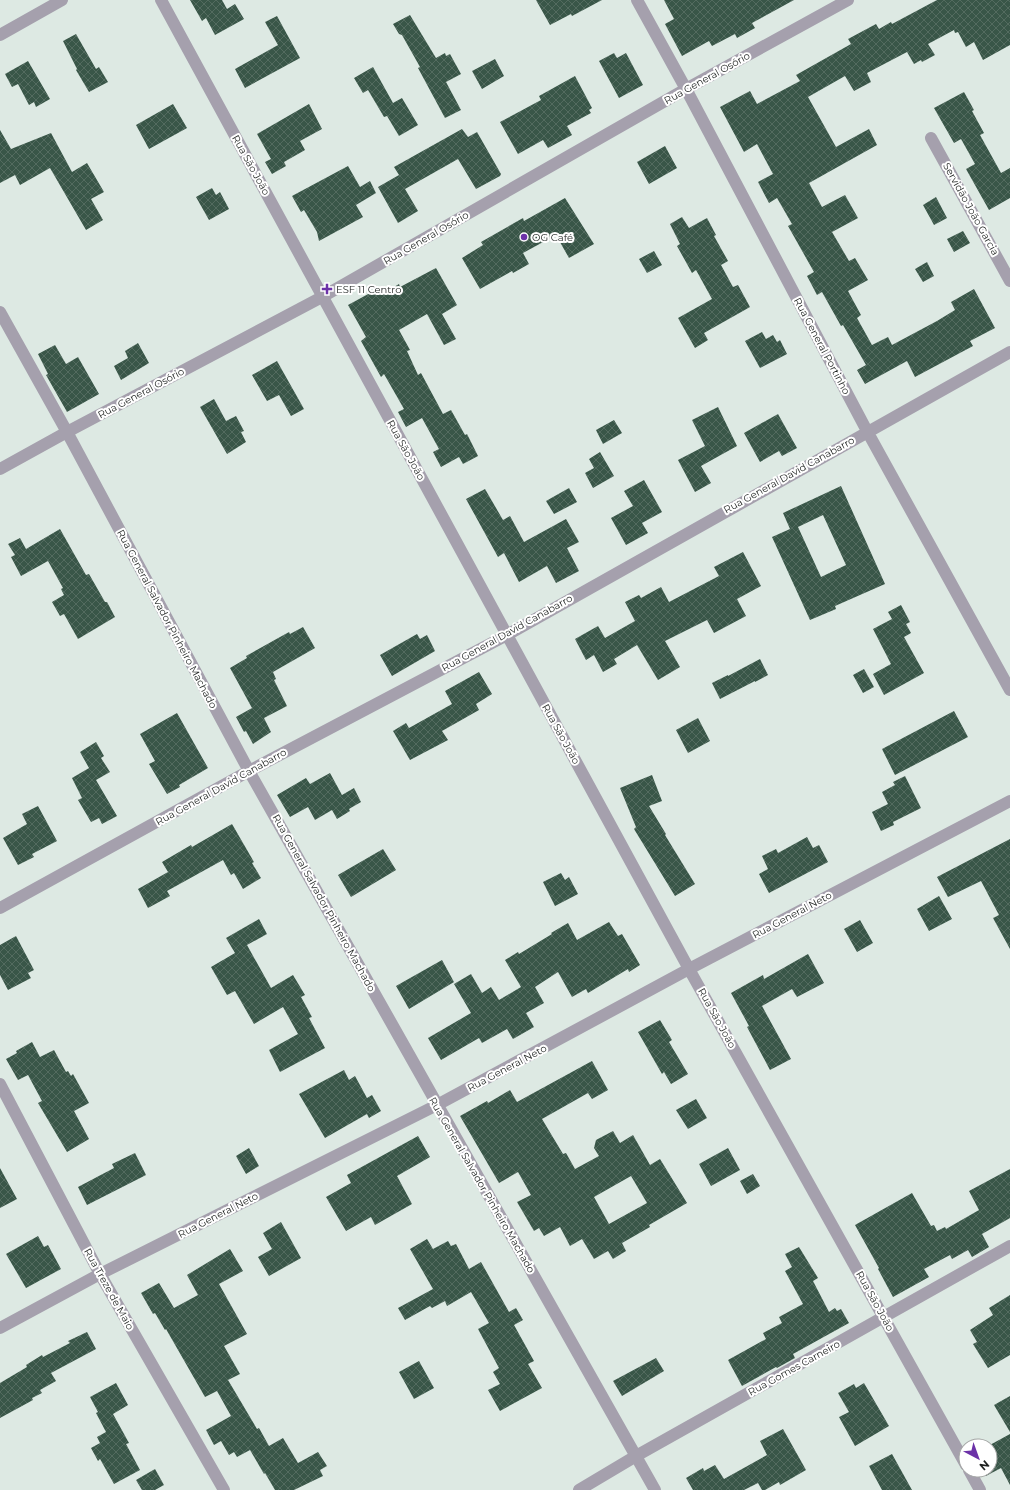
<svg xmlns="http://www.w3.org/2000/svg" width="1010" height="1490" font-family="Montserrat,sans-serif">
<style>
.building{fill:url(#building-cross-hatch);fill-rule:evenodd}
.lines{fill:none;stroke-linecap:round;stroke-linejoin:round}
.minor{stroke:#a5a0ad;stroke-width:12}
.poi-dot{fill:#6c32a8;stroke:#fff;stroke-width:1.5}
.labels{text-anchor:middle;dominant-baseline:central;stroke-width:4;stroke-linejoin:round;paint-order:stroke}
.street-label{font-size:10px;fill:#1e2220;stroke:#fff}
.poi-label{font-size:10px;fill:#1e2220;stroke:#fff;text-anchor:start}
</style>
<defs>
<pattern id="building-cross-hatch" width="8" height="8" patternUnits="userSpaceOnUse"><rect width="8" height="8" fill="#395648"/><path d="M0 0l8 8M0 8l8-8" fill="none" stroke="#536b5f"/></pattern>
</defs>
<rect width="100%" height="100%" fill="#dde9e3"/>
<path class="building" d="M190,0H222L227,9L235,4L244,19L215,35L206,18L202,21Z
M536,0H602L572,16L571,14L550,25Z
M664,0H794L752,23L755,28L737,38L735,34L712,46L709,41L682,56L665,24L674,19Z
M937,0H1010V45L983,60L974,42L966,47L958,32L955,33L954,30L928,44L935,55L922,62L921,60L914,64L907,52L867,73L871,82L854,91L845,76L808,97L836,147L869,129L877,145L809,183L822,207L845,195L858,218L832,232L849,261L855,258L868,280L848,291L861,315L857,318L872,345L888,337L892,345L937,321L955,310L951,302L974,289L995,328L970,341L973,346L915,377L907,361L865,384L857,370L866,365L843,325L841,326L822,292L817,295L807,276L814,272L788,226L792,224L777,198L769,203L758,182L773,174L757,144L744,152L720,107L750,91L757,104L800,81L796,75L851,44L848,39L876,24L879,29L891,22L892,24Z
M410,15L436,58L445,53L446,56L450,54L461,74L446,82L461,110L445,118L418,68L420,67L402,35L399,34L393,24Z
M277,16L300,58L245,88L235,69L278,45L265,22Z
M76,34L96,69L99,67L108,82L89,92L76,70L77,69L63,41Z
M614,53L617,58L626,53L643,85L619,98L599,61Z
M495,59L504,76L482,89L472,71Z
M28,61L50,99L36,107L34,102L29,105L18,84L12,87L5,74Z
M373,67L393,103L402,98L418,125L399,136L387,116L384,117L368,90L363,93L354,78Z
M575,76L592,108L589,110L591,113L567,126L572,135L548,148L543,140L518,154L500,122L541,100L539,96Z
M964,92L974,110L972,111L984,133L980,135L1001,173L1010,168V198L989,210L966,169L975,164L961,139L954,143L934,108Z
M173,104L187,128L149,149L136,125Z
M309,104L322,129L300,141L305,150L284,162L286,166L272,174L265,162L271,159L257,134Z
M462,129L468,137L477,132L501,174L500,176L476,189L458,159L405,189L418,211L398,223L378,187L399,175L394,167Z
M0,130L11,149L51,133L72,172L87,163L104,192L91,199L103,220L86,230L50,168L20,185L15,175L0,183Z
M665,146L677,168L649,184L637,162Z
M348,166L360,187L370,181L376,193L356,205L363,217L319,241L317,232L304,210L301,212L292,196Z
M212,188L216,195L220,192L229,209L209,220L196,197Z
M936,197L947,218L934,225L923,205Z
M565,198L594,244L569,258L556,235L523,253L529,264L513,273L512,271L480,289L462,258L483,245L481,242L523,218L524,221Z
M682,217L689,228L707,218L716,235L714,236L728,261L721,265L733,287L738,285L750,307L704,333L708,340L695,348L678,318L712,299L696,270L692,273L677,246L680,244L670,224Z
M963,231L970,243L954,252L947,239Z
M654,251L662,265L647,273L639,259Z
M927,262L934,276L923,282L915,269Z
M436,268L457,305L442,314L456,339L444,345L427,314L399,330L410,350L407,351L418,375L421,373L443,414L451,410L465,435L467,434L478,456L463,464L459,457L441,467L433,452L439,449L422,418L406,427L398,412L404,409L384,374L381,377L361,341L366,337L348,305L383,286L386,292L399,284L400,287Z
M762,332L766,339L773,335L777,342L780,340L787,354L760,368L745,341Z
M138,343L149,363L121,380L114,366L128,358L125,351Z
M55,345L66,364L78,357L99,394L67,412L46,375L48,374L38,354Z
M277,361L304,409L291,416L279,395L267,401L252,375Z
M214,399L226,421L236,416L244,431L241,432L246,442L227,454L200,407Z
M718,407L737,446L701,466L711,483L695,492L678,460L705,446L692,420Z
M778,414L797,448L782,456L779,451L760,462L744,433Z
M614,420L622,433L603,444L596,430Z
M600,452L614,476L593,488L585,473L594,468L589,459Z
M644,480L662,512L642,523L648,533L626,545L611,518L633,506L624,491Z
M841,486L885,584L835,606L836,609L810,620L772,537L790,529L783,513ZM823,515L846,565L821,577L798,527Z
M569,488L577,502L554,514L546,501Z
M485,489L503,520L510,516L524,542L566,519L579,542L567,548L579,571L556,583L547,566L519,582L504,553L498,557L466,499Z
M60,529L86,575L89,574L105,602H107L115,617L78,639L64,614L60,616L52,602L64,595L61,589L63,588L48,561L21,576L11,557L15,555L8,544L20,538L26,549Z
M743,552L761,586L737,599L746,616L714,633L707,620L665,641L680,667L658,680L637,645L614,659L617,664L603,672L594,655L586,660L575,639L598,626L605,638L635,621L625,602L639,595L641,598L661,587L669,602L719,576L714,567Z
M901,605L910,622L906,624L911,633L904,637L924,673L884,695L873,674L891,664L873,629L892,619L888,612Z
M303,627L315,648L273,672L276,679L274,680L287,706L264,718L271,732L253,744L246,731L244,732L236,717L252,708L230,668L247,658L246,656L289,632L290,634Z
M417,634L420,639L427,635L435,651L392,676L380,655Z
M760,659L768,675L755,682V681L720,699L712,683L728,675V676Z
M864,669L874,687L863,693L853,675Z
M479,672L492,694L476,704L479,710L442,731L448,740L410,760L393,731L406,723L409,728L452,704L445,691Z
M954,711L968,737L895,775L882,749Z
M177,713L208,768L179,785L180,787L167,794L149,764L155,761L140,734Z
M698,718L710,741L688,753L676,730Z
M96,742L104,756L101,758L110,772L96,780L117,816L102,824L99,818L91,822L78,800L82,798L72,778L89,768L80,752Z
M330,773L342,795L354,788L361,802L349,809L350,811L337,819L332,810L315,820L308,807L290,817L277,795L306,778L310,784Z
M652,775L662,801L649,806L666,834L665,835L695,884L675,896L634,829L636,827L620,788Z
M905,776L921,808L893,822L894,825L881,831L872,812L888,804L882,792L895,785L893,782Z
M38,806L57,841L32,854L34,857L18,865L3,838L27,824L22,814Z
M232,824L254,862L252,863L261,878L243,889L234,873L231,875L223,860L167,891L170,896L148,908L138,889L168,872L162,862L191,845L192,847Z
M807,837L813,848L819,845L828,862L769,893L759,874L768,869L762,856L776,849L778,853Z
M1010,839V949L993,918L999,915L981,881L948,897L937,877Z
M383,849L396,870L351,897L338,875Z
M561,873L565,880L569,877L578,894L555,906L543,882Z
M939,896L952,919L929,931L917,909Z
M259,919L267,934L247,945L271,988L293,975L305,995L301,997L312,1017L309,1018L325,1048L280,1072L269,1050L298,1034L283,1007L254,1024L235,991L227,995L211,967L235,953L226,938Z
M860,920L873,943L857,952L844,929Z
M609,922L618,936L622,934L640,965L629,972L628,969L588,993L586,989L572,997L558,972L535,987L544,1003L526,1013L534,1027L513,1039L507,1029L482,1043L479,1038L441,1060L428,1038L471,1013L454,984L471,974L482,993L491,987L499,1000L521,987L505,960L518,952L519,954L552,934L551,933L568,923L577,940Z
M16,936L34,970L28,973L31,978L8,990L0,975V945Z
M808,954L824,983L797,997L792,989L762,1006L791,1059L770,1070L747,1027L749,1026L731,993L763,975L764,979Z
M442,960L454,982L409,1009L396,986Z
M660,1020L672,1040L669,1042L688,1074L671,1084L664,1072L662,1074L638,1032Z
M32,1042L40,1057L54,1050L66,1072L68,1071L71,1076L73,1074L89,1103L74,1111L89,1139L67,1152L38,1103L42,1101L28,1075L18,1080L6,1059L17,1053L16,1051Z
M592,1061L608,1090L592,1099L588,1093L542,1119L563,1154L566,1153L575,1169L599,1156L594,1148L596,1140L613,1131L620,1143L633,1135L650,1165L660,1159L687,1203L649,1225L650,1227L622,1243L626,1251L613,1259L608,1251L594,1259L582,1239L570,1246L560,1227L544,1236L539,1228L534,1231L517,1202L531,1195L518,1172L499,1183L460,1116L487,1101L488,1103L510,1090L517,1102ZM631,1176L647,1203L609,1224L594,1197Z
M344,1070L349,1080L355,1076L367,1098L372,1095L381,1111L369,1118L367,1114L325,1138L299,1094Z
M696,1099L707,1118L688,1129L676,1110Z
M418,1136L430,1157L397,1176L412,1204L375,1225L371,1217L346,1231L326,1197L351,1183L347,1175Z
M249,1148L259,1166L246,1174L236,1156Z
M728,1148L740,1170L711,1186L699,1164Z
M135,1153L146,1175L87,1205L78,1187L114,1168L112,1164Z
M0,1168L17,1199L0,1208Z
M1010,1169V1218L982,1234L989,1247L972,1257L968,1250L952,1259L950,1255L924,1269L929,1277L893,1297L878,1269L879,1268L855,1225L912,1193L931,1226L934,1225L937,1231L945,1227L946,1229L979,1210L969,1191Z
M753,1174L760,1186L747,1194L740,1181Z
M281,1222L301,1258L269,1276L258,1257L272,1249L263,1233Z
M38,1236L44,1247L48,1245L61,1269L26,1288L6,1254Z
M427,1239L433,1249L448,1241L451,1246L456,1244L469,1269L481,1262L509,1312L516,1308L523,1320L514,1325L534,1361L528,1364L542,1388L500,1411L488,1390L500,1384L493,1372L499,1368L478,1329L489,1323L471,1292L447,1306L445,1301L432,1308L430,1306L405,1320L398,1308L433,1289L410,1249Z
M799,1247L818,1278L813,1281L829,1312L835,1308L837,1311L841,1309L849,1323L793,1354L795,1358L777,1368L776,1367L742,1386L728,1360L766,1339L763,1333L782,1323L779,1317L803,1304L785,1271L792,1267L785,1254Z
M230,1249L243,1271L219,1284L247,1334L224,1346L240,1374L228,1380L257,1429L259,1428L269,1446L283,1438L298,1463L318,1452L327,1466L320,1470L323,1476L294,1490H275L265,1473L264,1474L250,1450L237,1457L234,1452L229,1455L221,1441L214,1445L206,1430L231,1416L217,1391L205,1397L170,1336L166,1329L165,1330L155,1313L153,1314L141,1293L159,1283L174,1308L198,1295L187,1275Z
M1010,1295V1355L988,1368L973,1344L977,1342L970,1330L993,1315L989,1308Z
M87,1332L96,1349L51,1373L56,1381L40,1390L42,1393L32,1398L33,1400L0,1418V1383L27,1367L26,1365L42,1355L43,1357L70,1343L68,1341Z
M656,1358L664,1371L622,1396L613,1381Z
M419,1361L434,1388L414,1399L399,1372Z
M116,1383L128,1405L113,1414L129,1443L126,1444L140,1470L114,1484L100,1459L98,1461L91,1448L100,1443L97,1437L106,1432L96,1413L98,1412L90,1397Z
M864,1383L889,1426L855,1446L839,1417L849,1412L838,1393L854,1384L856,1388Z
M1010,1396V1432L994,1405Z
M783,1429L806,1470L780,1485L779,1482L765,1490H762L758,1483L744,1490H693L686,1478L703,1468L704,1471L715,1465L724,1479L767,1455L760,1441Z
M1010,1434V1485L1001,1468L986,1476L982,1470H990V1446H988Z
M892,1454L912,1490H882L869,1466Z
M155,1469L164,1485L155,1490H142L136,1480Z"/>
<g class="lines">
<path class="minor" d="M161,0L689,969L966,1465
M637,0L686,89L867,431L1010,690
M0,35L62,0
M931,138L1010,281
M0,312L67,432L249,771L655,1490
M0,469L67,432L322,297L686,89L848,0
M0,908L249,771L507,635L1010,352
M0,1084L100,1274L224,1490
M0,1328L100,1274L437,1105L689,969L1010,801
M969,1470L980,1490
M579,1490L636,1456L1010,1246"/>
</g>
<g class="poi-dot">
<circle cx="524" cy="237" r="4"/>
<path d="M325 283h4v4h4v4h-4v4h-4v-4h-4v-4h4z"/>
</g>
<g class="labels">
<g class="street-label">
<text transform="translate(707 78) rotate(-29)">Rua General Osório</text>
<text transform="translate(251 165) rotate(61)">Rua São João</text>
<text transform="translate(971 209) rotate(61)">Servidão João Garcia</text>
<text transform="translate(426 238) rotate(-30)">Rua General Osório</text>
<text transform="translate(822 346) rotate(62)">Rua General Portinho</text>
<text transform="translate(141 393) rotate(-28)">Rua General Osório</text>
<text transform="translate(406 450) rotate(61)">Rua São João</text>
<text transform="translate(789 475) rotate(-29)">Rua General David Canabarro</text>
<text transform="translate(167 619) rotate(62)">Rua General Salvador Pinheiro Machado</text>
<text transform="translate(507 633) rotate(-29)">Rua General David Canabarro</text>
<text transform="translate(561 734) rotate(61)">Rua São João</text>
<text transform="translate(221 787) rotate(-29)">Rua General David Canabarro</text>
<text transform="translate(324 903) rotate(61)">Rua General Salvador Pinheiro Machado</text>
<text transform="translate(792 915) rotate(-28)">Rua General Neto</text>
<text transform="translate(717 1018) rotate(61)">Rua São João</text>
<text transform="translate(507 1068) rotate(-28)">Rua General Neto</text>
<text transform="translate(482 1185) rotate(60)">Rua General Salvador Pinheiro Machado</text>
<text transform="translate(218 1215) rotate(-27)">Rua General Neto</text>
<text transform="translate(109 1289) rotate(61)">Rua Treze de Maio</text>
<text transform="translate(875 1301) rotate(61)">Rua São João</text>
<text transform="translate(794 1368) rotate(-29)">Rua Gomes Carneiro</text>
</g>
<g class="poi-label">
<text x="532" y="237">OG Café</text>
<text x="336" y="289">ESF 11 Centro</text>
</g>
</g>
<g transform="translate(978 1458) rotate(139)"><circle r="19" fill="#ffffff" stroke="#a5a7a6"/>
<path d="M0-3L7 15L0 10L-7 15Z" fill="#6c32a8"/>
<text y="-6" font-size="11" font-weight="bold" text-anchor="middle" fill="#1e2220">N</text>
</g>
</svg>
